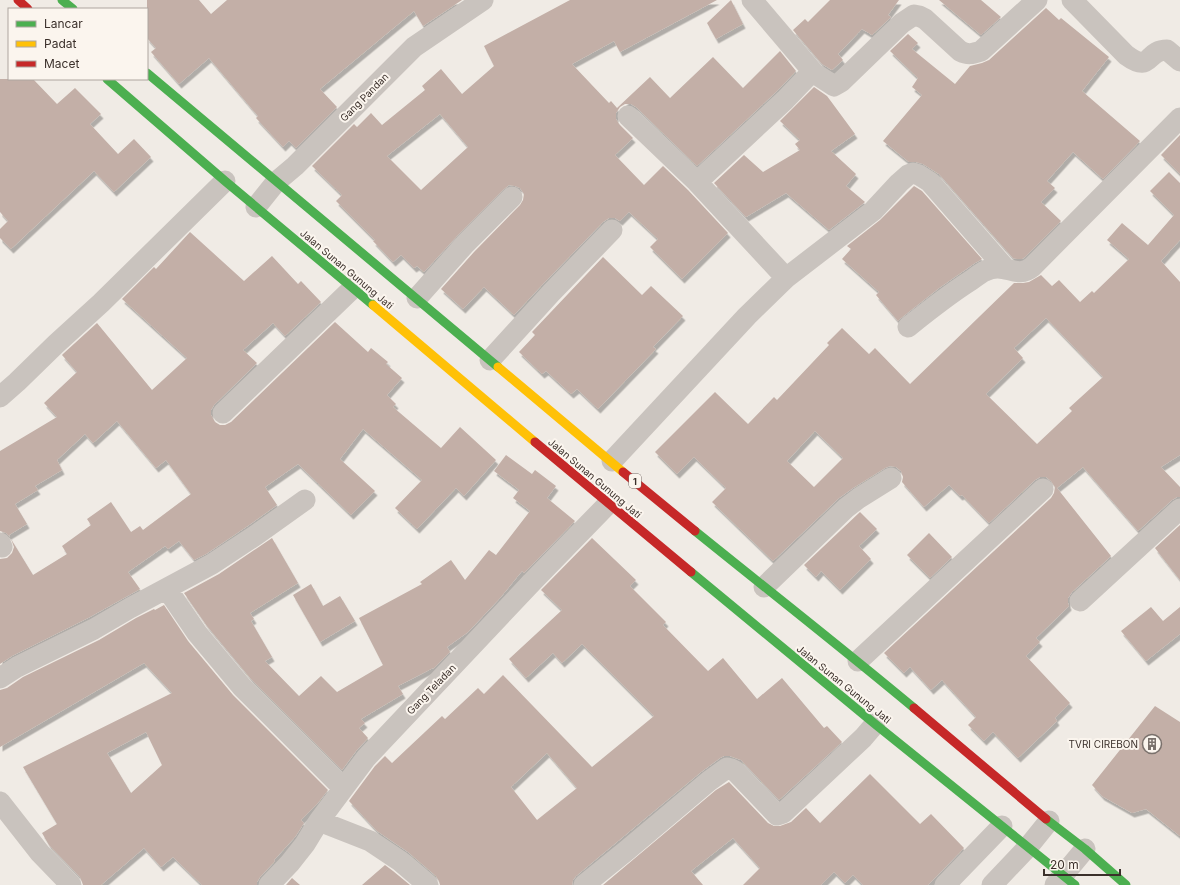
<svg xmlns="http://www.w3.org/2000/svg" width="1180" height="885" font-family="Inter,sans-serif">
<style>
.building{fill:#c3afa7;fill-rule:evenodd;filter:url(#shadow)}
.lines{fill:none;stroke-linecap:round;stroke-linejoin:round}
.street{stroke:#c9c3be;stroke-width:21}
.fast{stroke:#4caf50;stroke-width:9}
.slow{stroke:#ffc107;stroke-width:9}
.jam{stroke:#c62828;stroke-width:9}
.labels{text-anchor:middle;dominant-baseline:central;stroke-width:4;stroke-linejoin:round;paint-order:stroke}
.shield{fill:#fbf5ee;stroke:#756b66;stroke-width:1}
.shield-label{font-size:9px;font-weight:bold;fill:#3b302b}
.street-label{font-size:10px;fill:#3b302b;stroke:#fbf5ee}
.poi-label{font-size:10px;fill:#3b302b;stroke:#fbf5ee;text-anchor:end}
</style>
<defs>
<filter id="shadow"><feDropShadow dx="2.5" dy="4.5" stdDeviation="0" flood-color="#0004"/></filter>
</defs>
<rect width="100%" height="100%" fill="#f0ebe5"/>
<path class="building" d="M147,0H199L211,14L227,0H462L423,26L414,11L320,89L337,107L296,148L289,141L283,147L256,118L258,116L209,58L179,84L151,52L156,48L147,38Z
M570,0H717L620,52L614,41L572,64L609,103L611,101L617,108L650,77L670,98L713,57L743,88L780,51L796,71L777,91L697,166L636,107L631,104H625L620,107L616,113V119L619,124L633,138L615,155L644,185L663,166L688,190L728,233L682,279L650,247L658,239L629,212L620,221L615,218H609L603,222L542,285L514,315L484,287L463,309L441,289L474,252L520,205L523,200L524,194L520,188L515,186L509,185L504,189L457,236L424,272L417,266L414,268L401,255L393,262L373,241L375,240L336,201L342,195L312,166L354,124L357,127L371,113L382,125L425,90L422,86L441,69L462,94L494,66L484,46ZM440,114L468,147L421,190L387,156Z
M731,0L743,24L716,39L707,23Z
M830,0H899L888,15L891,17L872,35L862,29L838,54L843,60L832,70L822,64L793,30L805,19L808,22Z
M939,0H981L1001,17L981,35Z
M1046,8L1059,20L1061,18L1109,57L1082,91L1140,141L1103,179L1073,152L1047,181L1055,188L1041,202L1061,221L1025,257L1022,259H1017L1013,258L939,174L923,164L916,162H909L883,141L922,95L912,87L918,78L890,51L908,34L918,43L912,49L955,84L970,66L982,63L989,60Z
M0,79H33L57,104L75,88L101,114L90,124L118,154L134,139L151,157L114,192L94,171L11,249L0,238V229L8,221L0,212Z
M814,87L827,96L855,134L831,151L856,174L846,186L865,202L829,230L786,193L746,217L714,183L744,155L763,172L800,150L795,144L800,140L780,121Z
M1180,135V174L1161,155Z
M1169,172L1180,183V240L1161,261L1180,282V455L1161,467L1180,487V497H1177L1172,500L1138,531L1083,467L1057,488L1111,556L1072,592L1068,598V603L1069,606L1036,638L1040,642L1026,656L1070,703L1055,718L1057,721L1018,758L993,732L984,741L968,725L976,717L942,680L931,690L910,667L904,673L884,653L1051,498L1054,493L1055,487L1051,481L1046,477H1040L1035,480L989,523L962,495L960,496L949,485L924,507L902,482L903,477L901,471L896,467L890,466L885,468L853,488L839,498L773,561L712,502L726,488L694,457L677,474L655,452L715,392L748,424L774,397L777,400L829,345L827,343L842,328L869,354L875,348L910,384L1014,283H1023L1029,282L1041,275L1052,286L1059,280L1080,302L1092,291L1094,293L1129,259L1107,240L1122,223L1148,245L1174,215L1150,191ZM1046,318L1103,377L1069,408L1072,411L1037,444L986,394L1023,358L1014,348ZM815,431L843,458L814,487L787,461Z
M914,186L922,191L982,259L975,263L939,288L901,318L898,321L876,295L879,292L842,259L851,249L847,246L880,220Z
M190,232L244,281L272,256L298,284L301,281L321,302L285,336L273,323L243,350L257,363L214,405L211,410V415L215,422L220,425H225L231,422L335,322L368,352L371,348L388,362L386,364L402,378L387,395L396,404L393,407L441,448L460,427L496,460L464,496L456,488L417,529L395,508L422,480L363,429L340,459L375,491L351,515L298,464L265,487L277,505L249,525L206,554L194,560L179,541L168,549L165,546L128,572L140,589L88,618L12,656L0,664V559L7,558L12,553L14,547L11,539L33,575L67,554L62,546L91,525L87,519L111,502L131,532L140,526L143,530L191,494L166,460L156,468L117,421L93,443L85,434L57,460L62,470L35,486L38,490L15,504L27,524L9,535L10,537L6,533L0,531V451L57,417L44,403L77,372L62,355L64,353L97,323L152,390L187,358L122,299L154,267L156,269Z
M603,257L642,295L651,286L683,316L653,347L656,349L598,409L577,389L571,394L546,371L542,374L519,352L535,335L532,332Z
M506,455L532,474L535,470L556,486L547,498L575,521L524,573L522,571L500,598L468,632L447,647L450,652L433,669V668L398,686L403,694L361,719L365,723L359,728L368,738L356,751L342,770L251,679L207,626L184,593L219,574L272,538L298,583L250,613L254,619L251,621L272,657L265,661L299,696L321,676L337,692L383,665L359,618L422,584L420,582L451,560L465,580L489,550L496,555L530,511L513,498L519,490L494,471Z
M860,512L877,529L859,546L871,559L840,590L821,571L816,577L804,565Z
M1180,525V580L1155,548Z
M929,533L952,557L930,578L907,555Z
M592,538L636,580L630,586L666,622L663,625L708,671L723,658L757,699L782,678L824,728L827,726L842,742L779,800L741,760L730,756H724L720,758L701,772L576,876L573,880L572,885H440L439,881L436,876L408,852L377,831L349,801L375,766L385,756L392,763L442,716L445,719L478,688L484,694L503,675L592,767L654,716L582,644L562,663L553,653L526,678L509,659L562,610L541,590ZM547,753L577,788L537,820L511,787Z
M311,584L323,606L340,596L355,621L320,642L293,595Z
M164,605L188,641L233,695L328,790L317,804L301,820L304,823L295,837L274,860L275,861L260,877L257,882V885H202L173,857L161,867L144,848L101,885H83L82,882L80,877L49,845L42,833L57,824L23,767L172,693L144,663L0,747V690L7,688L23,677L99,640L136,618L154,609L155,610ZM146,732L162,765L131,793L107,753Z
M1151,607L1163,621L1180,607V634L1146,661L1121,631Z
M1155,706L1180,722V836L1146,809L1132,813L1102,796L1092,785Z
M870,774L920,824L931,814L964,848L928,885H863L853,875L845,883L834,872L821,885H743L760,868L733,838L691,871L703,885H603L716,790L729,782L768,823L774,826H780L791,822L806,808L820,823Z
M385,865L393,871L410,885H362Z
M292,878L300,885H286Z"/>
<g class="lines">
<path class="street" d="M752,0L814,73L834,86L841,82L902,23L914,15L919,16L925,19L960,51C968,55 972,54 981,51L1037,0
M1072,0L1126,55C1152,74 1145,50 1167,50L1180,61
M628,116L697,182L786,278
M697,182L785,100L808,76L814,73
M256,207L276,182L295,166L414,47L483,0
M417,298L465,244L512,197
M908,327C928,311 948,295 970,281C975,278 980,273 985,271C1005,261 1016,280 1032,267L1180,118
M490,360L551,293L612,230
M0,397L17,382L56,344L101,303L225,181
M223,413L353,288
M612,461L747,316L786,278L873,211L899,183L908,175L913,173L919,175L930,182L1005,268
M0,543L2,547
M764,587L846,508L859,498L891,478
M167,589L197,633L242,687L343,788
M1080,601L1180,509
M858,661L1043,489
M0,678L17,667L94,629L130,608L212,564L256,535L305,500
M0,802L40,853L71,885
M319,821L370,841L400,861L428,885
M269,885L290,863L305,844L319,821L366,758L534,580L608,504
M584,885L626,851L709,781L727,768L731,769L735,771L777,815L783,813L863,738L875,724
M945,885L1002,826
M992,885L1028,847L1049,821
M1055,885L1085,849"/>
<path class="fast" d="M62,0L73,9
M147,73L498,367
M107,79L225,181L373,305
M695,531C768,590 842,648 914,708
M691,572L875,724L1075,885
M1046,819L1085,849L1126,885"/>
<path class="slow" d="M373,305L535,442
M498,367L623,472"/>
<path class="jam" d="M18,0L28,9
M535,442L691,572
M623,472L695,531
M914,708L1046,819"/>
</g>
<defs>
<g id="building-ring" transform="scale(1)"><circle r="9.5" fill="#fbf5ee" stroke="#7a716c" stroke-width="1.5"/><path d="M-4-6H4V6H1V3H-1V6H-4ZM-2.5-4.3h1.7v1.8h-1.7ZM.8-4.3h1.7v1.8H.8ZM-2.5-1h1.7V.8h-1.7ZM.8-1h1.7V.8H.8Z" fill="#7a716c"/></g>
</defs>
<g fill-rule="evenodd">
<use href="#building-ring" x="1152" y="744"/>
</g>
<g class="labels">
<rect class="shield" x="629" y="474" width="12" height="14" rx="3"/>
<g class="shield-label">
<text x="635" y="481">1</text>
</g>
<g class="street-label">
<text transform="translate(364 97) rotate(-45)">Gang Pandan</text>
<text transform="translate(347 269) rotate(40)">Jalan Sunan Gunung Jati</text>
<text transform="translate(595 478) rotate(40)">Jalan Sunan Gunung Jati</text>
<text transform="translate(844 684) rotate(39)">Jalan Sunan Gunung Jati</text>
<text transform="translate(431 689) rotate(-46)">Gang Teladan</text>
</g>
<g class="poi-label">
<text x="1138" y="744">TVRI CIREBON</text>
</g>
</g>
<rect x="8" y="8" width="140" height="72" fill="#fbf5ee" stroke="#aea6a0"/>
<rect x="16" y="21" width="20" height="6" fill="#4caf50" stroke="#aea6a0"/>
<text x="44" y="28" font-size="12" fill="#3b302b">Lancar</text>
<rect x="16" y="41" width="20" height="6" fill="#ffc107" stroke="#aea6a0"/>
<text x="44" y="48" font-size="12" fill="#3b302b">Padat</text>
<rect x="16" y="61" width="20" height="6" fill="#c62828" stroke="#aea6a0"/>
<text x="44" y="68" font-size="12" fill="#3b302b">Macet</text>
<path d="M1044 869v6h76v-6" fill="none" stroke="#3b302b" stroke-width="2"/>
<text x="1050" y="869" font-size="12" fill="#3b302b" stroke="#fbf5ee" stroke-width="3" paint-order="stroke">20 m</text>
</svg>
